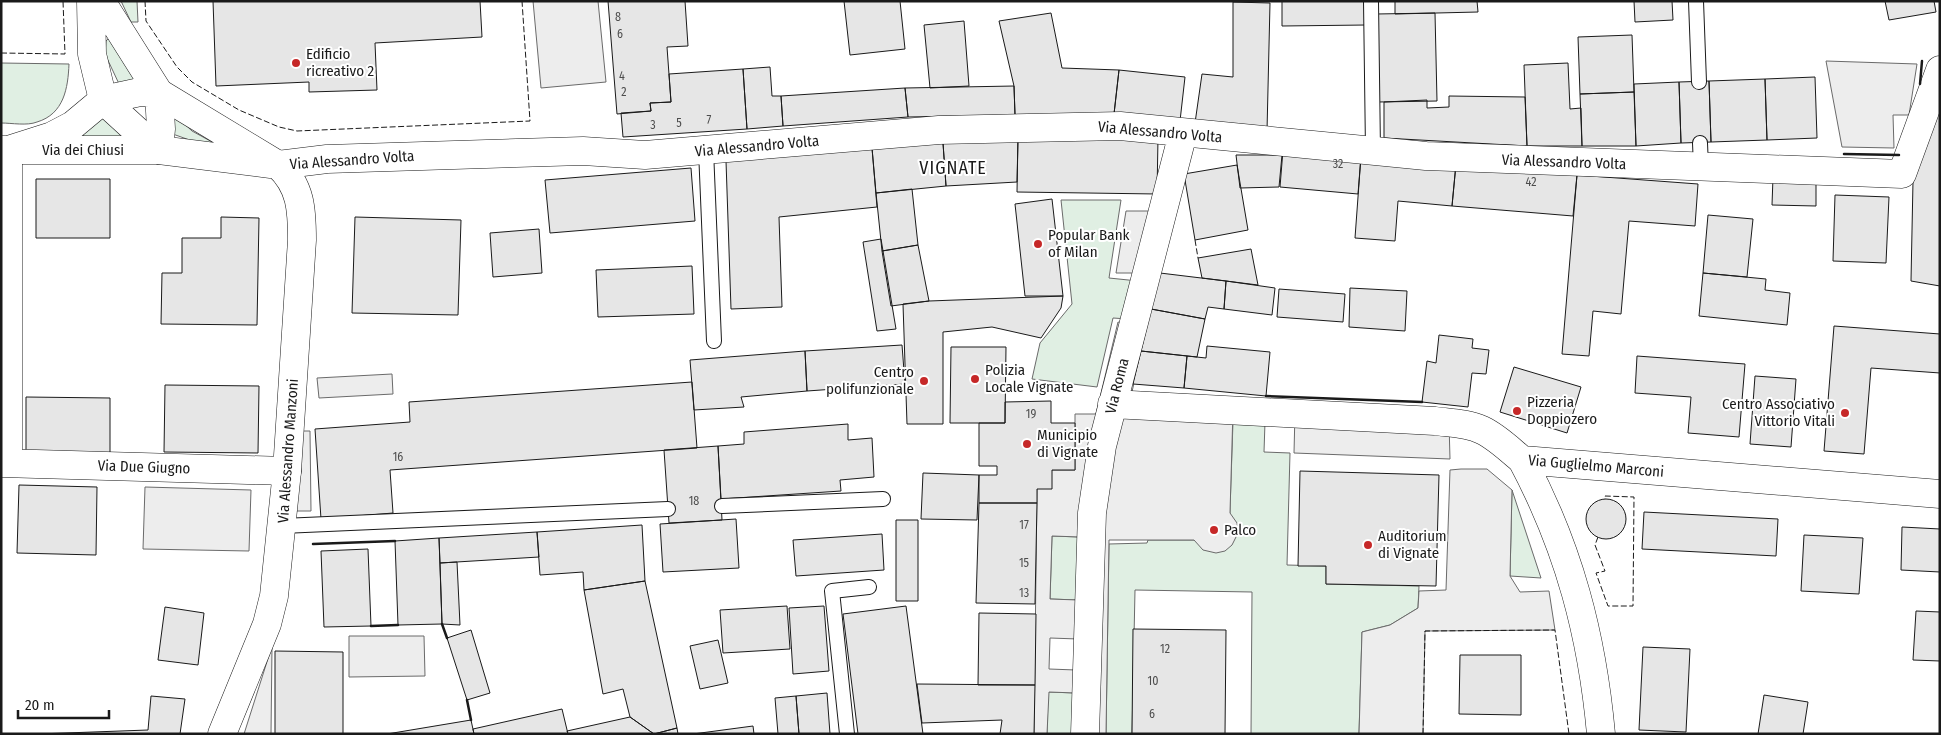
<svg xmlns="http://www.w3.org/2000/svg" width="1941" height="735" font-family="'Fira Sans Condensed',sans-serif">
<style>
.green{fill:#e0efe3;stroke:#6a6a6a}
.parking{fill:#ededed;stroke:#6a6a6a;fill-rule:evenodd}
.building{fill:#e6e6e6;stroke:#1a1a1a}
.lines{fill:none;stroke-linecap:round;stroke-linejoin:round}
.lane-casing{stroke:#1a1a1a;stroke-width:16}
.street-casing{stroke:#1a1a1a;stroke-width:29}
.secondary-casing{stroke:#1a1a1a;stroke-width:29}
.lane{stroke:#fff;stroke-width:14}
.street{stroke:#fff;stroke-width:28}
.secondary{stroke:#fff;stroke-width:28}
.fence{stroke:#1a1a1a;stroke-width:1;stroke-dasharray:6 2.5;stroke-linecap:butt}
.wall{stroke:#1a1a1a;stroke-width:2.5}
.poi-dot{fill:#c62828;stroke:#fff;stroke-width:2}
.labels{text-anchor:middle;dominant-baseline:central;stroke-width:4;stroke-linejoin:round;paint-order:stroke}
.number-label{font-size:12px;fill:#4d4d4d}
.poi-label{font-size:15px;fill:#1a1a1a;stroke:#fff;text-anchor:start}
.street-label{font-size:15px;fill:#1a1a1a;stroke:#fff}
.quarter-label{font-size:18px;letter-spacing:1px;fill:#1a1a1a;stroke:#fff}
</style>
<rect width="100%" height="100%" fill="#fff"/>
<path class="green" d="M121,1H137L138,22H131Z
M108,39L111,40L137,80L120,86L105,54L106,41Z
M1,63L69,64C68,88 64,114 37,122C27,126 12,123 1,123Z
M101,115L126,139L75,145L73,135Z
M175,115L192,131L214,143V146L209,147L170,133Z
M1061,200H1121L1109,278L1138,281L1128,319L1113,318L1097,387L1032,379L1040,343L1072,304Z
M1233,421L1265,422L1264,452L1290,453L1287,565L1326,566V584L1419,586L1418,608L1390,625L1362,632L1359,734H1251L1252,592L1135,590L1132,734H1106L1109,544L1147,543L1148,540H1229Z
M1512,490L1541,578L1510,576Z
M1052,536L1080,537L1078,600L1050,599Z
M1048,692L1076,693L1074,734H1047Z"/>
<path class="parking" d="M533,1H598L606,82L541,88Z
M1826,61L1917,64L1909,115H1893L1894,148L1842,147Z
M1126,211H1153L1140,273H1116Z
M1118,322L1146,330L1129,405L1233,410L1230,513L1237,523L1238,533L1232,545L1225,551L1216,553L1203,550L1194,540H1109L1106,734H1074L1076,693L1049,692L1047,734H1034L1037,489L1052,470H1075V414H1096ZM1052,536L1080,537L1078,600L1050,599ZM1050,638L1078,639L1076,670L1049,669Z
M392,374L393,394L319,398L317,378Z
M1295,412L1449,423L1450,459L1294,453Z
M289,431H310L311,511H283Z
M1461,469H1487L1512,490L1510,576L1520,592L1549,591L1555,630L1425,631L1423,734H1359L1362,632L1390,625L1418,608L1419,591L1446,590L1450,470Z
M145,487L251,490L249,551L143,549Z
M349,636H424L425,676L349,677Z
M272,646L271,734H244Z"/>
<path class="building" d="M213,1H480L482,37L375,43L377,90L309,92V82L216,86Z
M608,1H685L688,46L667,47L671,102L650,103L651,111L617,114Z
M844,1H900L905,49L850,55Z
M1282,1H1366V25L1282,26Z
M1395,1H1477L1478,12L1395,14Z
M1634,1H1672L1673,20L1635,22Z
M1885,1H1934L1936,12L1889,20Z
M1233,2L1270,3L1267,131L1195,123L1202,74L1233,77Z
M1051,13L1062,68L1119,70L1114,114L1015,115L1014,86L999,21Z
M1435,13L1437,101L1378,102L1376,14Z
M964,21L969,86L930,88L924,25Z
M1632,35L1634,92L1580,94L1578,37Z
M1568,63L1570,109L1581,108L1582,146H1527L1524,65Z
M770,67L772,96H781L783,126L747,129L743,69Z
M743,69L747,129L623,137L621,113L651,111L650,103L671,102L669,74Z
M1119,70L1185,77L1180,121L1114,114Z
M1815,77L1817,138L1767,140L1765,79Z
M1765,79L1767,140L1711,142L1709,81Z
M1709,81L1711,142L1681,143L1679,82Z
M1679,82L1681,143L1636,146L1634,84Z
M1014,86L1015,115L908,117L905,88Z
M905,88L908,117L783,126L781,96Z
M1634,92L1636,146H1582L1580,94Z
M1449,96L1525,97L1527,146L1384,138V102L1427,100V108L1449,107Z
M1940,106V286L1911,281L1913,181Z
M1018,136L1158,138L1157,194L1017,192Z
M1018,138L1017,182L946,186L943,143Z
M943,143L946,186L876,193L872,148Z
M872,148L877,207L779,217L782,307L731,309L726,161Z
M1283,150L1361,156L1358,194L1280,187Z
M1236,155H1282L1279,187L1240,188Z
M1361,156L1456,164L1452,206L1398,201L1395,241L1355,238Z
M1456,164L1577,175L1573,216L1452,206Z
M1237,165L1248,230L1195,240L1184,174Z
M691,168L695,221L550,233L545,180Z
M1577,175L1698,184L1695,226L1629,221L1621,314L1593,311L1589,356L1562,354Z
M1773,177L1816,178V206L1772,205Z
M36,179H110V238H36Z
M912,189L918,245L882,251L876,193Z
M1835,195L1889,197L1886,263L1833,261Z
M1052,199L1063,296H1025L1015,204Z
M1708,215L1753,219L1747,277L1703,273Z
M221,217L259,218L257,325L161,324L162,273H182V238H221Z
M355,217L461,220L458,315L352,313Z
M539,229L542,273L493,277L490,233Z
M881,239L896,329L877,331L863,242Z
M918,245L929,301L891,306L882,251Z
M1251,249L1258,285L1202,278L1198,258Z
M692,266L694,314L598,317L596,270Z
M1160,273L1226,281L1224,309L1208,307L1205,319L1151,309Z
M1703,273L1766,279L1765,290L1790,293L1787,325L1699,316Z
M1226,281L1275,288L1272,315L1224,309Z
M1350,288L1407,291L1405,331L1349,327Z
M1279,289L1345,294L1343,322L1277,317Z
M1063,296L1061,308L1041,338L992,327L943,332V424H907L903,304L929,301Z
M1151,309L1205,319L1197,357L1141,351Z
M1834,326L1940,334V373L1871,368L1864,454L1824,451Z
M1439,335L1473,339L1472,348L1489,350L1486,374L1472,373L1468,407L1422,402L1427,361L1436,363Z
M902,345L905,384L807,391L805,351Z
M1207,346L1270,352L1266,396L1184,388L1187,356L1206,358Z
M951,347H1006L1005,423H950Z
M805,351L807,391L741,397L744,407L694,410L690,360Z
M1141,351L1187,356L1184,388L1133,384Z
M1637,356L1745,364L1739,437L1688,433L1691,397L1635,393Z
M1514,367L1581,387L1567,433L1500,412Z
M1755,376L1796,379L1791,447L1750,444Z
M692,382L697,448L390,470L393,513L321,519L315,429L410,422L409,402Z
M165,385L259,386L258,453L164,452Z
M26,397L110,398V453L26,452Z
M1051,401V423H1075V470H1052V489H1037V503H979V475H997V466H979V423H1005V402Z
M848,424V440L872,438L874,477L840,480L841,491L721,499L718,446L744,444V432Z
M718,446L722,520L669,523L664,450Z
M1300,471L1439,475L1436,586L1326,584V566H1298Z
M923,473L979,475L977,520L921,519Z
M19,485L97,487L96,555L17,553Z
M1586 519a20 20 0 1 1 40 0a20 20 0 1 1-40 0Z
M979,503H1037L1035,604L976,603Z
M1644,512L1778,519L1776,556L1642,549Z
M736,519L739,568L663,572L660,524Z
M896,520H918V601H896Z
M642,525L645,581L584,590L583,572L540,575L537,532Z
M1902,527L1940,529V572L1901,570Z
M537,532L539,557L440,563L439,538Z
M882,534L884,570L796,576L793,540Z
M1804,535L1863,538L1859,594L1801,591Z
M439,538L442,624L398,625L395,541Z
M368,549L371,626L324,627L321,551Z
M457,562L460,625L442,624L440,563Z
M645,581L677,728L654,734L630,717L623,689L603,694L584,590Z
M787,606L790,649L723,653L720,610Z
M824,606L829,671L793,674L789,608Z
M906,606L923,734H858L843,614Z
M165,607L204,613L198,665L158,660Z
M1916,611L1940,612V661L1913,660Z
M979,613L1036,614L1035,685H978Z
M1133,629L1226,630L1225,734H1132Z
M471,630L490,693L467,700L447,638Z
M718,640L728,683L700,689L690,646Z
M1643,647L1690,649L1686,732L1639,730Z
M275,651L343,652V734H275Z
M1460,655H1521V715L1459,714Z
M917,684L1035,685L1034,734H1000L1002,720L922,723Z
M827,693L830,734H799L796,696Z
M1764,695L1808,702L1803,734H1758Z
M151,696L185,699L180,734H38L148,730Z
M796,696L799,734H778L775,698Z
M562,709L568,734H474L473,729Z
M630,717L654,734L677,728L678,734H568L567,731Z
M471,720L474,734H387Z
M753,726L754,734H693Z"/>
<g class="lines">
<g class="lane-casing">
<path id="lane" d="M1371,1L1373,151
M1696,1L1699,82
M1700,143L1701,167
M706,150L714,341
M722,506L883,499
M282,526L668,509
M847,734L832,591L869,587"/>
</g>
<g class="street-casing">
<path id="street" d="M1,150H159L161,129L159,93L140,92L103,100L73,125L52,136L8,150
M8,150V463
M278,165L327,159L583,151L645,155L939,130L1120,126L1426,156L1902,174L1940,70
M1112,404L1435,421C1450,423 1467,423 1482,430C1497,437 1510,450 1522,460L1940,494
M1522,460C1569,548 1592,635 1601,734
M1,463L287,471
M1085,734L1092,513L1102,446L1183,133"/>
</g>
<g class="secondary-casing">
<path id="secondary" d="M91,1L92,54L103,100L138,132L159,150L271,164
M101,1L159,93L278,165C301,186 302,210 302,240L287,471L274,596L267,624L222,734"/>
</g>
<use href="#lane" class="lane"/>
<use href="#street" class="street"/>
<use href="#secondary" class="secondary"/>
<path class="fence" d="M145,1L146,21L177,67L192,82L239,110L279,127L297,131L530,121L522,1
M1,53L65,54L63,1
M1195,240L1198,258
M1598,537L1595,545L1605,571L1596,573L1608,606H1633L1634,497L1605,496V499
M1423,734L1425,631L1555,630L1569,734"/>
<path class="wall" d="M1920,84L1922,61
M1844,154L1899,155
M1266,396L1422,402
M313,544L395,541
M442,624L447,638
M371,626L398,625
M467,700L471,720"/>
</g>
<g class="poi-dot">
<circle cx="296" cy="63" r="5"/>
<circle cx="1038" cy="244" r="5"/>
<circle cx="975" cy="379" r="5"/>
<circle cx="924" cy="381" r="5"/>
<circle cx="1517" cy="411" r="5"/>
<circle cx="1845" cy="413" r="5"/>
<circle cx="1027" cy="444" r="5"/>
<circle cx="1214" cy="530" r="5"/>
<circle cx="1368" cy="545" r="5"/>
</g>
<g class="labels">
<g class="number-label">
<text x="618" y="17">8</text>
<text x="620" y="34">6</text>
<text x="622" y="76">4</text>
<text x="624" y="92">2</text>
<text x="709" y="120">7</text>
<text x="679" y="123">5</text>
<text x="653" y="125">3</text>
<text x="1338" y="164">32</text>
<text x="1531" y="182">42</text>
<text x="1031" y="414">19</text>
<text x="398" y="457">16</text>
<text x="694" y="501">18</text>
<text x="1024" y="525">17</text>
<text x="1024" y="563">15</text>
<text x="1024" y="593">13</text>
<text x="1165" y="649">12</text>
<text x="1153" y="681">10</text>
<text x="1152" y="714">6</text>
</g>
<g class="poi-label">
<text x="306" y="54">Edificio<tspan x="306" dy="17">ricreativo 2</tspan></text>
<text x="1048" y="235">Popular Bank<tspan x="1048" dy="17">of Milan</tspan></text>
<text x="985" y="370">Polizia<tspan x="985" dy="17">Locale Vignate</tspan></text>
<text x="914" y="372" text-anchor="end">Centro<tspan x="914" dy="17">polifunzionale</tspan></text>
<text x="1527" y="402">Pizzeria<tspan x="1527" dy="17">Doppiozero</tspan></text>
<text x="1835" y="404" text-anchor="end">Centro Associativo<tspan x="1835" dy="17">Vittorio Vitali</tspan></text>
<text x="1037" y="435">Municipio<tspan x="1037" dy="17">di Vignate</tspan></text>
<text x="1224" y="530">Palco</text>
<text x="1378" y="536">Auditorium<tspan x="1378" dy="17">di Vignate</tspan></text>
</g>
<g class="street-label">
<text transform="translate(1160 132) rotate(5)">Via Alessandro Volta</text>
<text transform="translate(757 146) rotate(-5)">Via Alessandro Volta</text>
<text x="83" y="150">Via dei Chiusi</text>
<text transform="translate(352 160) rotate(-4)">Via Alessandro Volta</text>
<text transform="translate(1564 162) rotate(2)">Via Alessandro Volta</text>
<text transform="translate(1117 386) rotate(-76)">Via Roma</text>
<text transform="translate(288 451) rotate(-86)">Via Alessandro Manzoni</text>
<text transform="translate(1596 466) rotate(5)">Via Guglielmo Marconi</text>
<text transform="translate(144 467) rotate(2)">Via Due Giugno</text>
</g>
<g class="quarter-label">
<text x="953" y="168">VIGNATE</text>
</g>
</g>
<rect width="1941" height="735" fill="none" stroke="#1a1a1a" stroke-width="5"/>
<path d="M18 710v8h91v-8" fill="none" stroke="#1a1a1a" stroke-width="2.5"/>
<text x="25" y="710" font-size="15" fill="#1a1a1a" stroke="#ffffff" stroke-width="4" paint-order="stroke">20 m</text>
</svg>
